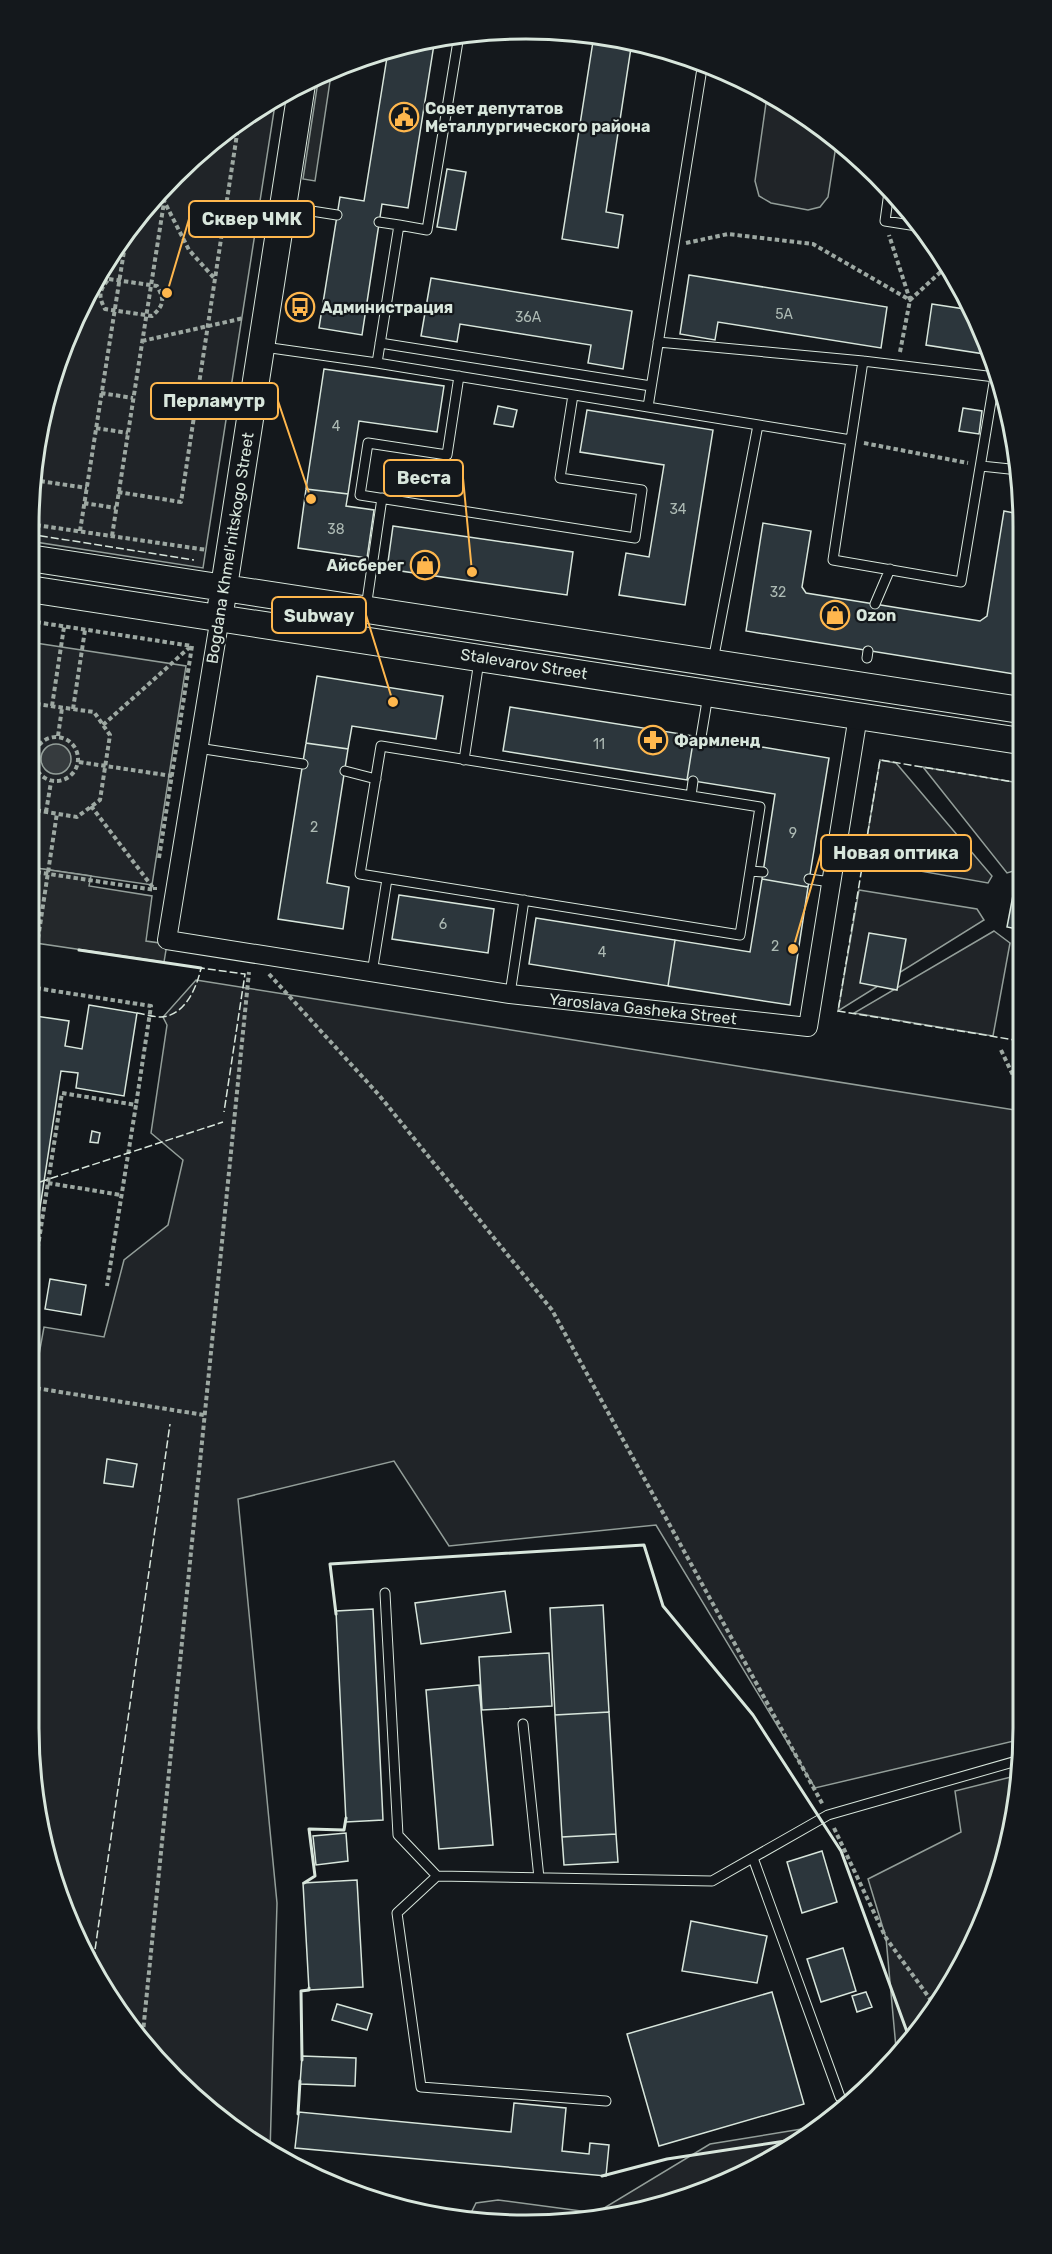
<svg xmlns="http://www.w3.org/2000/svg" width="1052" height="2254" font-family="Rubik,sans-serif">
<style>
.green{fill:#202428;stroke:#939e99;stroke-width:1.5}
.parking{fill:#24282b;stroke:#939e99;stroke-width:1.5}
.water{fill:#363b3e;stroke:#939e99;stroke-width:1.5}
.building{fill:#2c363c;stroke:#d8e6dc;stroke-width:1.5}
.lines{fill:none;stroke-linecap:round;stroke-linejoin:round}
.lane-casing{stroke:#d8e6dc;stroke-width:11}
.street-casing{stroke:#d8e6dc;stroke-width:20}
.secondary-casing{stroke:#d8e6dc;stroke-width:28}
.path{stroke:#9da8a2;stroke-width:4;stroke-dasharray:4.5 3;stroke-linecap:butt}
.lane{stroke:#14181c;stroke-width:9}
.street{stroke:#14181c;stroke-width:18}
.secondary{stroke:#14181c;stroke-width:26}
.fence{stroke:#d8e6dc;stroke-width:1.5;stroke-dasharray:8 3;stroke-linecap:butt}
.wall{stroke:#d8e6dc;stroke-width:3}
.labels{text-anchor:middle;dominant-baseline:central;stroke-width:4.5;stroke-linejoin:round;paint-order:stroke}
.number-label{font-size:14px;fill:#adbab4}
.poi-label{font-size:16px;font-weight:bold;fill:#d8e6dc;stroke:#14181c;text-anchor:start}
.street-label{font-size:16px;fill:#d8e6dc;stroke:#14181c}
.rim{fill:none;stroke:#d8e6dc;stroke-width:3}
.leader{fill:none;stroke:#ffb74d;stroke-width:2}
.callout-dot{fill:#ffb74d;stroke:#14181c;stroke-width:2}
.callout{fill:#14181c;stroke:#ffb74d;stroke-width:2}
.callout-label{font-size:18px;text-anchor:middle;font-weight:bold;fill:#d8e6dc}
</style>
<rect width="100%" height="100%" fill="#14181c"/>
<path class="green" d="M767,96L829,131L837,139L828,197L820,207L808,210L771,203L759,196L755,181Z
M276,98L203,568L29,541L38,429L66,336L112,250L174,174L249,113Z
M29,642L186,666L152,885L29,867Z
M880,760L896,763L992,876L988,883L863,861Z
M923,767L1020,783L1017,870L1007,873Z
M859,890L977,909L984,920L838,1011Z
M994,931L1010,943L993,1036L854,1013Z
M196,980L1021,1111L1022,1739L815,1788L656,1525L449,1546L394,1461L238,1499L277,1903L270,2153L152,2056L95,1976L55,1888L29,1728V1404H30L44,1327L104,1337L124,1260L168,1225L183,1160L151,1133L167,1025L163,1017Z
M1019,1775L1014,1825L986,1918L897,2059L886,1938L868,1879L961,1832L955,1791Z
M814,2127L774,2159L686,2199L591,2221L469,2217L476,2203L498,2200L596,2213L710,2144Z"/>
<path class="parking" d="M332,68L315,181L303,179L319,75Z
M29,867L91,876L89,886L152,896L146,941L167,944L164,962L29,942Z"/>
<path class="water" d="M41 759a15 15 0 1 1 30 0a15 15 0 1 1-30 0Z"/>
<path class="building" d="M594,35L632,41L606,212L623,215L618,248L562,239Z
M429,38H435L408,208L382,204L362,335L319,328L340,197L364,201L388,51Z
M447,169L466,172L456,230L437,227Z
M689,275L887,307L881,348L718,322L715,340L680,334Z
M431,278L632,311L623,369L588,363L591,345L460,324L457,342L421,336Z
M932,304L971,310L985,335L991,355L926,345Z
M324,369L444,386L437,432L359,421L348,494L306,489Z
M498,406L517,410L513,427L494,424Z
M963,408L982,411L979,434L959,431Z
M587,410L713,430L685,605L619,595L626,553L649,557L664,465L580,452Z
M306,489L348,494L346,506L374,510L367,558L298,548Z
M1004,511L1019,514L1020,672L1014,674L746,631L763,523L811,531L802,587L806,593L980,621L987,616Z
M393,526L573,552L567,595L387,569Z
M317,676L443,696L436,739L352,726L348,749L306,743Z
M510,707L694,736L687,780L503,751Z
M694,736L829,758L808,887L762,879L775,794L687,780Z
M306,743L348,749L327,883L349,887L343,929L278,919Z
M762,879L808,887L790,1005L668,986L675,940L750,952Z
M1014,890L1021,891V930L1007,927Z
M399,895L494,909L488,953L392,939Z
M536,918L675,940L668,986L529,964Z
M869,933L906,939L897,990L860,983Z
M89,1005L137,1013L124,1096L76,1088L78,1073L61,1071L39,1214L29,1213V1015L69,1021L65,1046L82,1049Z
M92,1131L100,1133L98,1143L90,1142Z
M50,1279L86,1285L81,1315L45,1309Z
M107,1459L137,1464L133,1487L104,1483Z
M505,1591L511,1632L421,1644L415,1603Z
M603,1605L609,1712L555,1715L550,1608Z
M373,1609L383,1820L346,1822L336,1611Z
M549,1653L552,1706L482,1710L479,1657Z
M479,1685L493,1845L439,1849L426,1690Z
M609,1712L616,1834L562,1837L555,1715Z
M346,1833L348,1861L316,1865L313,1836Z
M616,1834L618,1862L564,1865L562,1837Z
M822,1851L837,1902L802,1913L787,1862Z
M357,1880L363,1987L309,1990L303,1883Z
M691,1921L767,1936L757,1983L682,1971Z
M843,1948L856,1991L821,2002L807,1959Z
M772,1992L804,2104L659,2146L627,2034Z
M866,1992L872,2007L857,2012L852,1996Z
M337,2004L372,2014L367,2030L332,2020Z
M302,2056L356,2058L355,2086L300,2084Z
M514,2103L566,2108L562,2151L589,2154L590,2143L609,2145L606,2176L295,2148L299,2112L511,2132Z"/>
<g class="lines">
<g class="lane-casing">
<path id="lane" d="M459,35L427,230L399,225L377,363L851,440L833,560L961,582L995,377L863,361L658,342
M889,192L885,221L923,227
M286,207L337,215
M379,222L399,225
M380,343L651,386
M264,347L377,363
M459,376L447,455L368,443L360,495L635,538L642,490L560,478L573,395
M648,407L703,62
M851,440L863,361
M981,466L1019,470
M875,604L890,569
M366,608L382,498
M867,658L868,651
M713,661L758,425
M701,737L708,695
M381,746L760,807L740,935L360,874Z
M198,748L303,764
M464,760L479,661
M345,771L376,779
M691,796L693,781
M750,871L763,872
M809,879L831,882
M372,973L387,879
M510,994L524,900
M385,1593L398,1835L437,1876
M523,1724L539,1878
M753,1858L840,2097
M606,2101L421,2087L397,1913L437,1876L712,1881L828,1815L1020,1760"/>
</g>
<g class="street-casing">
<path id="street" d="M220,617L167,940L510,994L808,1027L858,716"/>
</g>
<g class="secondary-casing">
<path id="secondary" d="M29,558L1020,710
M29,589L1020,741
M221,606L302,84"/>
</g>
<path class="path" d="M154,199L164,201L189,250L215,279
M686,243L728,234L813,244L910,300L889,235
M109,279L157,286C165,300 164,305 152,316L105,309C98,296 99,290 109,279Z
M142,341L244,318
M900,352L910,300L946,267
M101,393L133,398
M96,428L128,433
M864,443L968,463
M33,480L87,488
M118,492L181,502L239,121
M84,503L116,508
M29,524L207,550
M80,531L127,232
M112,536L167,183
M29,621L192,646
M52,706L64,627
M73,709L85,630
M103,725L191,646
M58,736L62,708
M34 759a22 22 0 1 1 44 0a22 22 0 1 1-44 0Z
M79,762L172,776
M91,806L154,889
M29,809L77,817L100,800L110,735L94,712L29,703
M46,812L51,782
M29,857L36,810
M159,858L192,646
M29,871L155,890V887
M269,974L379,1095L552,1310L823,1805
M29,987L151,1006L136,1105
M29,998L57,813
M1001,1050L1021,1092
M48,1183L121,1195
M29,1238L39,1240
M29,1291H31L62,1093L136,1105L107,1286
M29,1387L204,1415
M834,1828L886,1938L933,2003
M142,2042L249,972"/>
<use href="#lane" class="lane"/>
<use href="#street" class="street"/>
<use href="#secondary" class="secondary"/>
<path class="fence" d="M29,534L194,560
M1020,783L880,760L838,1011L1021,1041
M137,1013C144,1014 153,1017 161,1017C185,1016 197,987 201,968L245,974L224,1112
M40,1182L223,1122
M29,1304H30
M92,1971L170,1424"/>
<path class="wall" d="M79,950L201,968
M29,1304H30
M336,1614L330,1564L644,1545L663,1606L753,1715L841,1851L910,2040
M304,1883L315,1876L309,1829L344,1830L346,1818
M302,2060L301,1991L309,1990V1988
M298,2114L300,2081
M602,2176L667,2159L799,2139"/>
</g>
<defs>
<g id="civic-ring" transform="scale(1.5)"><circle r="9.5" fill="#14181c" stroke="#ffb74d" stroke-width="1.5"/><path d="M-.6-6.5H3V-4.5H.6V-3L4-1V1h2V6H-6V1h2V-1L-.6-3ZM-1.2 2.5V6h2.4V2.5Z" fill="#ffb74d"/></g>
<g id="bus-ring" transform="scale(1.5)"><circle r="9.5" fill="#14181c" stroke="#ffb74d" stroke-width="1.5"/><path d="M-5-6H5V4H4V6H2V4H-2V6H-4V4H-5ZM-3.5-4V0h7V-4ZM-3.5 1.2v1.5H-2V1.2ZM2 1.2v1.5H3.5V1.2Z" fill="#ffb74d"/></g>
<g id="shop-ring" transform="scale(1.5)"><circle r="9.5" fill="#14181c" stroke="#ffb74d" stroke-width="1.5"/><path d="M-5-2.5h2.3a2.7 3.5 0 0 1 5.4 0H5L5.5 6h-11ZM-1.5-2.5h3a1.5 2.3 0 0 0-3 0Z" fill="#ffb74d"/></g>
<g id="pharmacy-ring" transform="scale(1.5)"><circle r="9.5" fill="#14181c" stroke="#ffb74d" stroke-width="1.5"/><path d="M-2-6h4v4h4v4h-4v4h-4v-4h-4v-4h4Z" fill="#ffb74d"/></g>
</defs>
<g fill-rule="evenodd">
<use href="#civic-ring" x="404" y="117"/>
<use href="#bus-ring" x="300" y="307"/>
<use href="#shop-ring" x="425" y="565"/>
<use href="#shop-ring" x="835" y="615"/>
<use href="#pharmacy-ring" x="653" y="740"/>
</g>
<g class="labels">
<g class="number-label">
<text x="784" y="314">5А</text>
<text x="528" y="317">36А</text>
<text x="336" y="426">4</text>
<text x="678" y="509">34</text>
<text x="336" y="529">38</text>
<text x="778" y="592">32</text>
<text x="599" y="744">11</text>
<text x="314" y="827">2</text>
<text x="793" y="833">9</text>
<text x="443" y="924">6</text>
<text x="775" y="946">2</text>
<text x="602" y="952">4</text>
</g>
<g class="poi-label">
<text x="425" y="108">Совет депутатов<tspan x="425" dy="18">Металлургического района</tspan></text>
<text x="321" y="307">Администрация</text>
<text x="404" y="565" text-anchor="end">Айсберег</text>
<text x="856" y="615">Ozon</text>
<text x="674" y="740">Фармленд</text>
</g>
<g class="street-label">
<text transform="translate(230 548) rotate(-81)">Bogdana Khmel'nitskogo Street</text>
<text transform="translate(524 664) rotate(9)">Stalevarov Street</text>
<text transform="translate(643 1009) rotate(6)">Yaroslava Gasheka Street</text>
</g>
</g>
<path d="M0 0H1052V2254H0ZM526 39H526A487 487 0 0 1 1013 526V1728A487 487 0 0 1 526 2215H526A487 487 0 0 1 39 1728V526A487 487 0 0 1 526 39Z" fill="#14181c" fill-rule="evenodd"/>
<path class="rim" d="M526 39H526A487 487 0 0 1 1013 526V1728A487 487 0 0 1 526 2215H526A487 487 0 0 1 39 1728V526A487 487 0 0 1 526 39Z"/>
<path class="leader" d="M167 293L189 219M311 499L278 401M472 572L463 478M393 702L366 615M793 949L821 853"/>
<g class="callout-dot">
<circle cx="167" cy="293" r="6"/>
<circle cx="311" cy="499" r="6"/>
<circle cx="472" cy="572" r="6"/>
<circle cx="393" cy="702" r="6"/>
<circle cx="793" cy="949" r="6"/>
</g>
<g class="callout">
<rect x="189" y="201" width="125" height="36" rx="6"/>
<rect x="151" y="383" width="127" height="36" rx="6"/>
<rect x="384" y="460" width="79" height="36" rx="6"/>
<rect x="272" y="597" width="94" height="36" rx="6"/>
<rect x="821" y="835" width="150" height="36" rx="6"/>
</g>
<g class="callout-label">
<text x="252" y="225">Сквер ЧМК</text>
<text x="214" y="407">Перламутр</text>
<text x="424" y="484">Веста</text>
<text x="319" y="622">Subway</text>
<text x="896" y="859">Новая оптика</text>
</g>
</svg>
